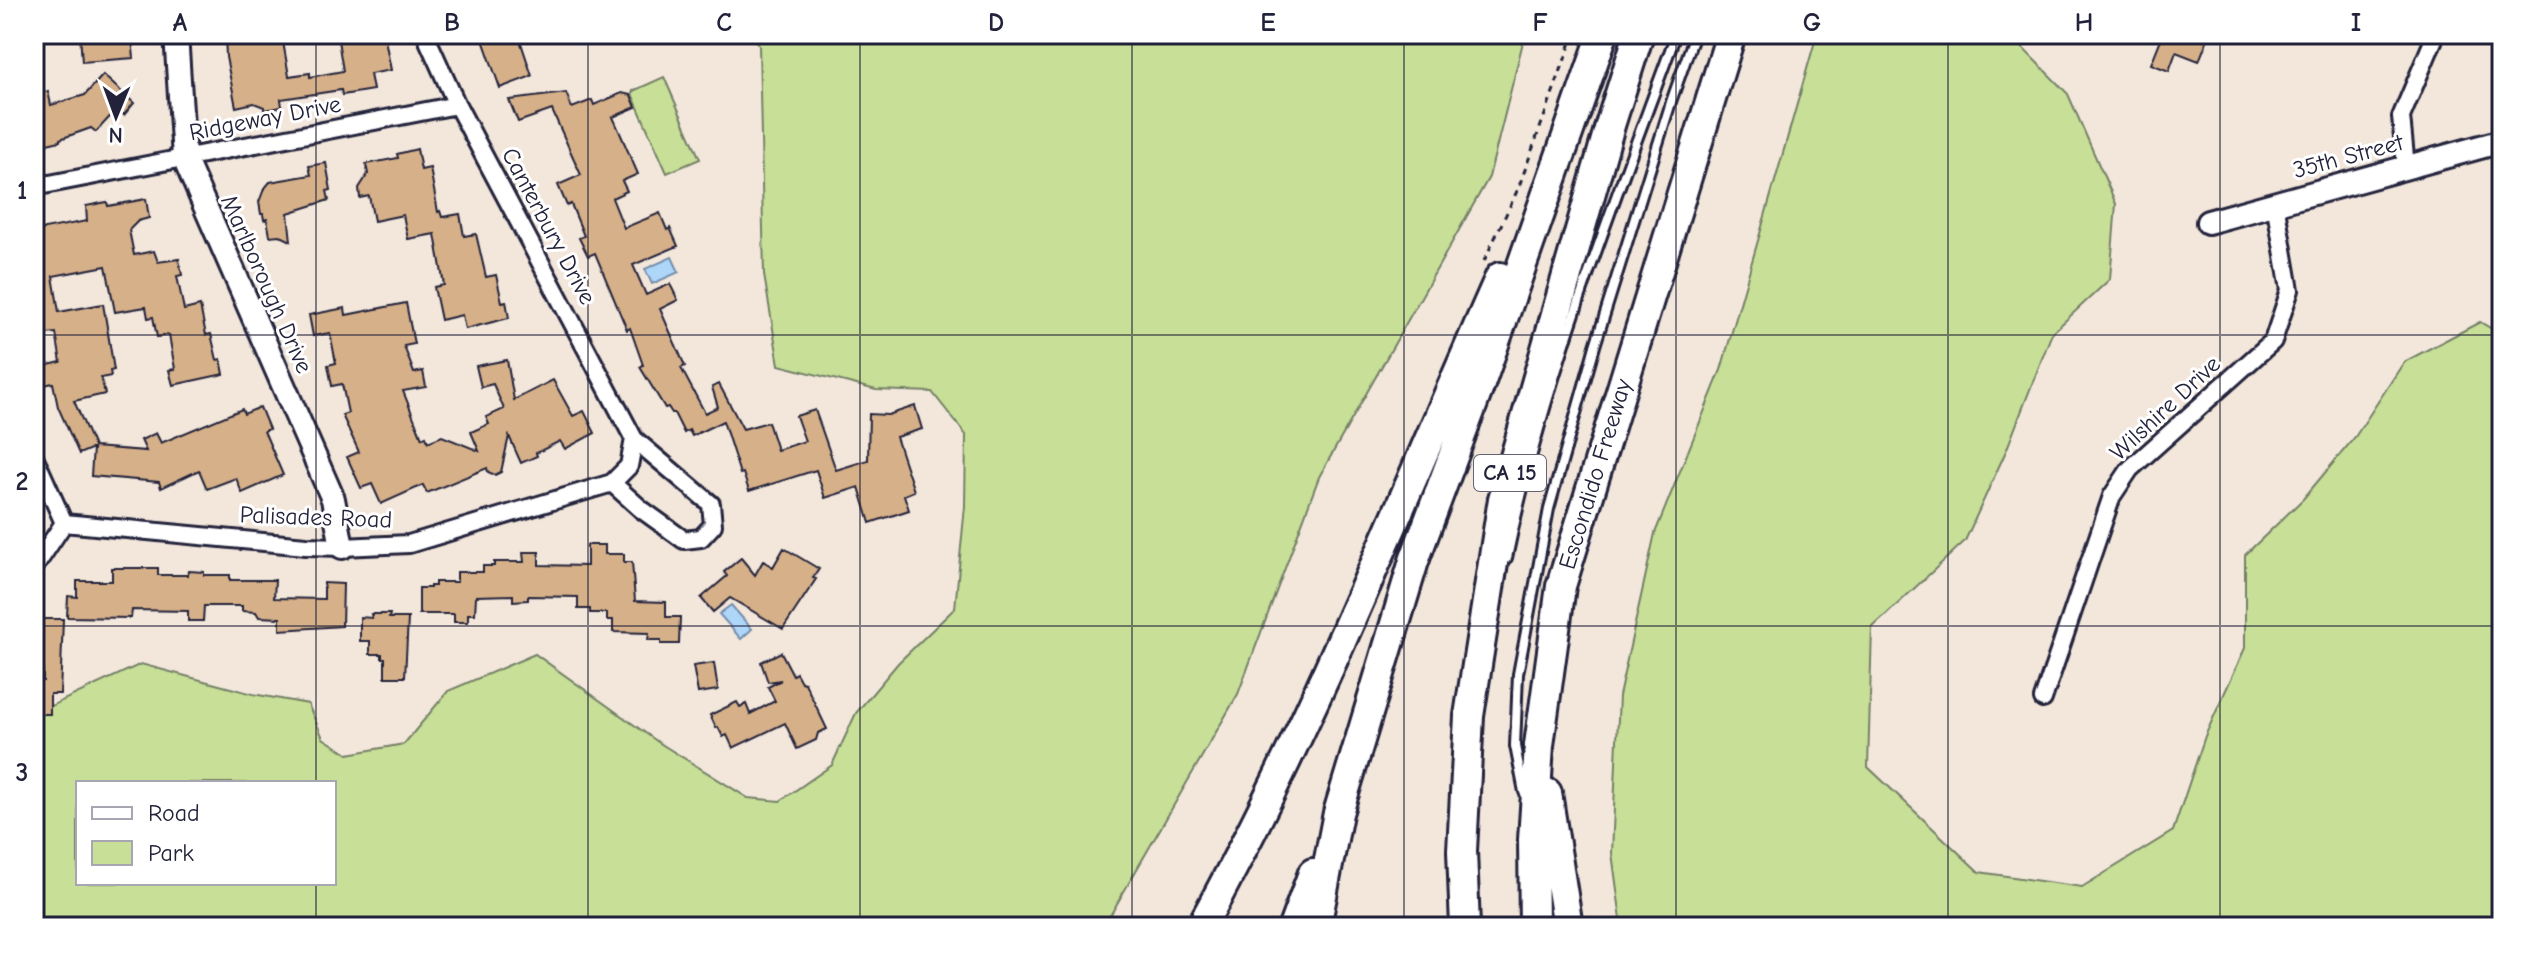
<svg xmlns="http://www.w3.org/2000/svg" width="2536" height="961" font-family="'Comic Neue',sans-serif">
<style>
.green{fill:#c7df96;stroke:#748068;stroke-width:2;fill-rule:evenodd}
.water{fill:#aed6f9;stroke:#768ead;stroke-width:2}
.building{fill:#d6b088;stroke:#22223b;stroke-width:2}
.lines{fill:none;stroke-linecap:round;stroke-linejoin:round}
.lane-casing{stroke:#22223b;stroke-width:14}
.street-casing{stroke:#22223b;stroke-width:22}
.secondary-casing{stroke:#22223b;stroke-width:28}
.highway-casing{stroke:#22223b;stroke-width:34}
.path{stroke:#22223b;stroke-width:3;stroke-dasharray:6 6;stroke-linecap:butt}
.lane{stroke:#fff;stroke-width:8}
.street{stroke:#fff;stroke-width:16}
.secondary{stroke:#fff;stroke-width:22}
.highway{stroke:#fff;stroke-width:28}
.grid{fill:none;stroke:#22223b;stroke-width:2;stroke-opacity:0.55}
.labels{text-anchor:middle;dominant-baseline:central;stroke-width:6;stroke-linejoin:round;paint-order:stroke}
.shield{fill:#fff;stroke:#646476;stroke-width:2}
.shield-label{font-size:22px;font-weight:bold;fill:#22223b}
.street-label{font-size:24px;fill:#22223b;stroke:#fff}
.neatline{fill:none;stroke:#22223b;stroke-width:3}
.grid-label{font-size:26px;text-anchor:middle;font-weight:bold;fill:#22223b}
</style>
<rect width="100%" height="100%" fill="#f3e7db"/>
<filter id="ink" filterUnits="userSpaceOnUse"><feTurbulence type="fractalNoise" baseFrequency=".0125" numOctaves="2"/><feDisplacementMap in="SourceGraphic" scale="16" xChannelSelector="R" yChannelSelector="G"/><feConvolveMatrix kernelMatrix="1 2 1 2 8 2 1 2 1" color-interpolation-filters="sRGB"/></filter>
<g filter="url(#ink)">
<path class="green" d="M750,34H1525L1489,177L1319,477L1238,694L1111,914L1101,927H34V718L44,709L141,664L253,694L308,704L323,738L348,754L404,744L448,691L535,654L658,742L748,798L780,801L832,765L856,713L898,663L955,608L965,506L966,435L932,392L876,390L779,365L764,275L759,45ZM78,783H334V883H78Z
M1817,34H2009L2068,94L2116,204L2110,279L2052,333L2006,451L1965,541L1872,628L1868,767L1979,872L2082,887L2173,831L2205,736L2245,648V555L2303,499L2355,437L2404,362L2480,322L2502,335V927H1622L1612,853L1619,696L1655,533L1721,370Z
M664,77L700,159L667,173L632,94L633,91Z"/>
<path class="water" d="M672,257L679,272L652,284L645,269Z
M731,605L752,629L741,639L719,614Z"/>
<path class="building" d="M128,34V39H132L134,58L82,62L80,35Z
M225,34H244V39L252,38L253,41L282,36L289,76L310,73V77L343,71L337,34H384L391,70L370,74L373,90L342,95L341,90L281,99L282,107L264,110V107L254,103L236,107L226,57Z
M481,34H518L532,76L500,88Z
M2163,34H2189L2207,41L2199,61L2176,52L2169,71L2151,64Z
M103,75L134,103L124,115L117,109L96,132L91,128L60,139V141L43,145L40,132L34,133V95L48,91L51,105L85,95Z
M566,93L572,108L592,100L594,105L622,93L631,95L636,107L613,117L638,174L622,181L627,191L612,198L624,228L660,213L667,230L670,228L678,246L633,265L646,295L670,284L678,300L660,309L685,366L681,368L705,413L718,407L712,387L719,384L743,429L768,422L777,450L805,441L796,416L815,410L836,470L868,460L869,414L888,415L915,406L922,429L896,437L914,491L904,495L909,510L870,523L859,487L825,498L816,470L749,491L743,473L740,474L723,421L692,436L689,430L684,433L674,413H672L668,407L665,408L640,367L643,365L630,328L627,330L595,253L588,256L579,238L584,236L571,204L567,206L558,185L581,175L552,110L518,122L509,100Z
M417,149L421,170L430,168L438,212L440,211L442,217L460,214L464,236L476,234L486,277L496,275L502,302L506,301L509,318L465,329L462,315L441,320L434,287L444,285L435,234L408,239L403,215L374,221L369,196L360,198L359,188L368,174L366,164L398,158L397,154Z
M326,163L331,190L327,191L329,200L288,213L291,241L279,235L270,236L267,219L264,220L263,214H261L259,202L264,189L270,182L311,175L309,166Z
M146,199L149,218L138,221L129,230L134,255L154,251L158,262L179,259L182,275L177,276L184,310L200,306L206,335L211,334L217,360L221,359L224,374L173,385L169,370L175,369L169,335L157,337L153,317L148,318L146,307L115,312L106,266L53,276L59,312L103,304L106,321L114,370L110,371L111,376L101,378L105,394L74,401L94,447L146,451L141,440L156,433L161,443L242,409L244,414L260,407L269,429L264,431L283,475L242,493L236,478L207,489L199,470L161,488L159,482L91,476L93,448L79,454L58,407L53,383L44,385L40,367L61,362L56,333L34,335V231L87,221L86,206L107,202L108,206Z
M406,303L414,344L404,346L414,373L423,371L426,387L403,391L422,438L426,436L428,442L442,436L479,451L471,432L489,424L486,417L504,409L493,384L481,387L476,366L507,360L514,400L553,380L573,416L584,411L595,433L565,449L560,441L536,453L537,456L521,463L509,436L501,472L495,475L488,472L487,468L427,493L423,485L381,504L372,484L361,488L347,457L359,452L342,415L348,413L342,384L332,386L328,365L336,363L330,333L313,336L309,315L345,308L346,315Z
M587,545H605V554H624V562H632L635,601L666,602V617H680L679,644H661V640H648L649,633L613,632V620H607V613H590V609H578V597L528,596V600L513,601V595L476,596L475,614H468V622H454V614H419V588H430V586H435V582H457V572H483V566H494V562H524L523,552H539V565L587,566Z
M784,548L819,569L813,578L816,579L783,629L730,598L713,612L701,598L727,576L724,572L741,558L755,575L763,561L773,567Z
M112,568H158V575H188L189,571L204,572V575H230V580H275L274,598L324,599V583L343,584L342,626L280,630V618L259,617L256,612L242,611V606H204L203,621H188V611L132,610L131,618L67,617L68,596L77,597V581H112Z
M371,614H390L389,618H408L405,677H385V658H382V654H370V641H360V617L372,618Z
M42,619H63L60,694H50V714H34V681H43Z
M781,652L793,675L796,673L801,682L805,683L827,729L818,733L816,740L797,749L785,723L733,748L727,735L723,737L718,727L716,728L710,715L737,702L740,707L746,704L750,714L775,701L768,687L781,680L768,682L761,662Z
M714,663L718,690L698,693L693,666Z"/>
<g class="lines">
<g class="lane-casing">
<path id="lane" d="M1507,558C1544,379 1613,206 1676,34
M1524,792L1515,746L1518,674L1549,509L1595,346L1672,99L1695,34"/>
</g>
<g class="street-casing">
<path id="street" d="M425,34L457,105L634,439L711,504L713,525L701,538L684,540L641,509L612,483
M2406,167L2401,117L2436,34
M34,187L457,105
M34,456L64,523
M64,523L306,546L342,547L409,544L612,483L629,466L634,439
M34,568L64,523
M2043,699L2112,496L2130,469L2273,341L2290,290L2275,203"/>
</g>
<g class="secondary-casing">
<path id="secondary" d="M176,34L184,158L333,499L342,547
M2208,222L2502,141"/>
</g>
<g class="highway-casing">
<path id="highway" d="M1547,793L1568,927
M1201,927C1316,718 1403,495 1500,277
M1293,927L1313,873
M1316,927L1338,813L1414,561L1479,387L1603,34
M1465,927L1462,851L1469,716L1503,499L1611,122L1639,34
M1534,927L1533,840L1539,745L1561,586L1731,34"/>
</g>
<path class="path" d="M1484,261L1518,189L1574,34"/>
<use href="#lane" class="lane"/>
<use href="#street" class="street"/>
<use href="#secondary" class="secondary"/>
<use href="#highway" class="highway"/>
</g>
</g>
<path class="grid" d="M316,34V783M588,34V927M860,34V927M1132,34V927M1404,34V927M1676,34V927M1948,34V927M2220,34V927M34,335H2502M34,626H2502M316,883V927"/>
<g class="labels">
<rect class="shield" x="1474" y="455" width="72" height="36" rx="6"/>
<g class="shield-label">
<text x="1510" y="473">CA 15</text>
</g>
<g class="street-label">
<text transform="translate(265 118) rotate(-11)">Ridgeway Drive</text>
<text transform="translate(2348 156) rotate(-15)">35th Street</text>
<text transform="translate(549 226) rotate(62)">Canterbury Drive</text>
<text transform="translate(267 284) rotate(66)">Marlborough Drive</text>
<text transform="translate(2165 408) rotate(-43)">Wilshire Drive</text>
<text transform="translate(1595 474) rotate(-73)">Escondido Freeway</text>
<text transform="translate(316 517) rotate(2)">Palisades Road</text>
</g>
</g>
<rect width="2536" height="961" fill="none" stroke="#fff" stroke-width="88"/>
<rect x="76" y="781" width="260" height="104" fill="#ffffff" stroke="#a7a7b1" stroke-width="2"/>
<rect x="92" y="807" width="40" height="12" fill="#ffffff" stroke="#a7a7b1" stroke-width="2"/>
<text x="148" y="821" font-size="24" fill="#22223b">Road</text>
<rect x="92" y="841" width="40" height="24" fill="#c7df96" stroke="#a7a7b1" stroke-width="2"/>
<text x="148" y="861" font-size="24" fill="#22223b">Park</text>
<g transform="translate(116 116) rotate(181)" stroke="#ffffff" stroke-width="6" paint-order="stroke">
<path d="M0-6L14 30L0 20L-14 30Z" fill="#22223b"/>
<text y="-12" font-size="22" font-weight="bold" text-anchor="middle" fill="#22223b">N</text>
</g>
<rect x="44" y="44" width="2448" height="873" class="neatline"/>
<g class="grid-label">
<text x="180" y="31">A</text>
<text x="452" y="31">B</text>
<text x="724" y="31">C</text>
<text x="996" y="31">D</text>
<text x="1268" y="31">E</text>
<text x="1540" y="31">F</text>
<text x="1812" y="31">G</text>
<text x="2084" y="31">H</text>
<text x="2356" y="31">I</text>
<text x="22" y="199">1</text>
<text x="22" y="490">2</text>
<text x="22" y="781">3</text>
</g>
</svg>
